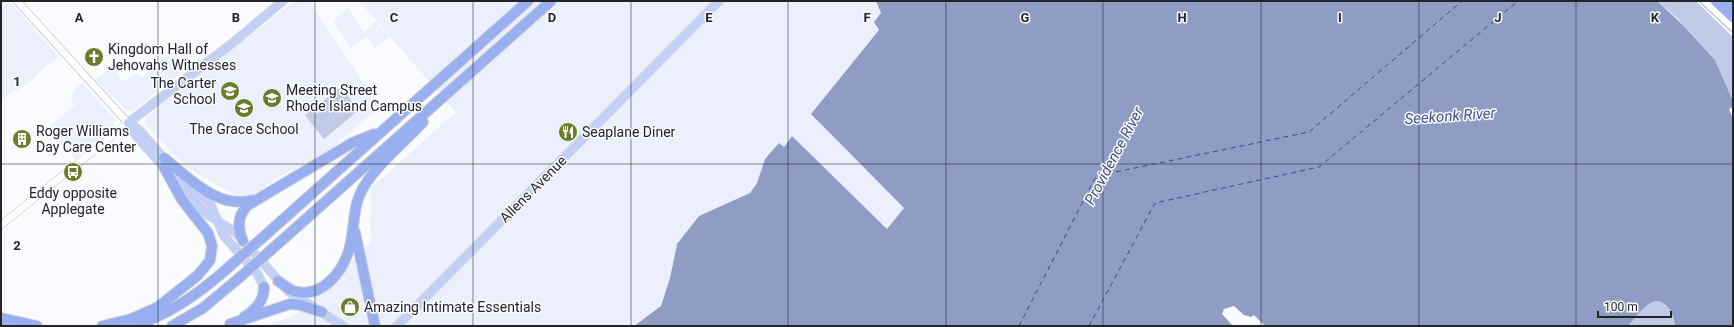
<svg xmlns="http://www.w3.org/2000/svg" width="1734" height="327" font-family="Roboto,sans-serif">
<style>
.built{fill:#ecf0fc}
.green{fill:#c2cbe5}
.water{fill:#8f9cc4}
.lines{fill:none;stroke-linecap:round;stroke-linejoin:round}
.ferry{stroke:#404f85;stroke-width:1;stroke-dasharray:5 4;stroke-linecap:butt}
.tertiary-casing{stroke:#b3b4b9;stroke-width:8}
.secondary-casing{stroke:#b3b4b9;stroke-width:8}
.primary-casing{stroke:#d7d8d8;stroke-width:10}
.motorway-casing{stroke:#d7d8d8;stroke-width:12}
.tertiary{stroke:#fff;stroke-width:6}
.secondary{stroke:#fff;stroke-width:7}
.primary{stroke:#c2cff6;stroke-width:8}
.motorway{stroke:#9aaff0;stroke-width:10}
.motorway-bridge-casing{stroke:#d7d8d8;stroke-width:12;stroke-linecap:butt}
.motorway-bridge{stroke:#9aaff0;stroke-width:10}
.grid{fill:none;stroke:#232426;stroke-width:1;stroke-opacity:0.55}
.labels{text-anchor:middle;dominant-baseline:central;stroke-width:3;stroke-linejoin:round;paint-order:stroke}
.poi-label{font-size:14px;fill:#232426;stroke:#fafbfe;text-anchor:start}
.street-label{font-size:14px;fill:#232426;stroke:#fafbfe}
.water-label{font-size:15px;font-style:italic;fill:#404f85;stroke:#fafbfe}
.grid-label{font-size:13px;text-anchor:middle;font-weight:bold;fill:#232426;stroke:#fafbfe;stroke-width:3;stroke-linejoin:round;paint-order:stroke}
</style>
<rect width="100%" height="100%" fill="#fafbfe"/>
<path class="built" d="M1,1H9L58,56L26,85L1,99Z
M294,1H309L380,107L328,151L277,178L253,195L242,199L186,167L145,124V122L146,118L162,104Z
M359,1H876L881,13L879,30L811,114L904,208L887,229L792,136L784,148L765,159L757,183L750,193L699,216L677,244L670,278L661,306L634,326H267L299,313L370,243L371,188L456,112Z
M348,8L364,32L376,22L389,37L376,48L367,37L351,48L333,21Z
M170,50L187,68L133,111L127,110L95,80L111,66L124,82L137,72L142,78Z
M82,83L115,120L114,127L75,159L49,127L75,105L71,99L75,89Z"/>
<path class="green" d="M1657,1H1696L1733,37V101L1715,60L1678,19Z
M341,87L359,110L324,139L305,115Z
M1659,288L1684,326H1619Z"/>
<path class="water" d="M876,1H1657L1684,26L1715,60L1733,101V107L1729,109L1733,119V326H1675C1675,319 1672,311 1667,306C1653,290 1637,316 1628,326H1265L1254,315L1251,317L1244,315L1234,306L1224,309L1222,314L1233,326H634L661,306L670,278L677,244L699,216L750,193L757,183L765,159L779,143L784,147L792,136L887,229L904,208L811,114L879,30L874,22L881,13Z"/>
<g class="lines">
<path class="ferry" d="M1019,326L1096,176L1309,132L1462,1
M1089,326L1155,203L1319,167L1518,1"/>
<g class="tertiary-casing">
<path id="tertiary" d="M1704,1L1733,28"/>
</g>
<g class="secondary-casing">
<path id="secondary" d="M1,225L128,123L17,1"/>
</g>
<g class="primary-casing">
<path id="primary" d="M128,123L137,137L204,212L236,233L288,291L343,326
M128,123L230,45L283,1
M131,124L139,130L167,162
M178,176L210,203L224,236L257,273L264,287
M397,326L719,1"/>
</g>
<g class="motorway-casing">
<path id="motorway" d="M1716,1L1733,17
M1730,1L1733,4
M164,158C189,178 218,210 253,200
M355,232L375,326
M261,239L528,1
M243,241C237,228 237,216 248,205L352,143L374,134
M271,250L551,1
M278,281C283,284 288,289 294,291C321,299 342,273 349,250C355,229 352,207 363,188C376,165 405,142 423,122
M244,317C256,310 264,301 264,287
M1,318L37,326
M230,324L290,304L300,305L322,312
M1,325L3,326
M102,326L131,319L158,307L197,276L204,268L210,260L212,246L208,233L182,200L164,167
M133,326C171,314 201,292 230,266
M172,326L203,308L239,278"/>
</g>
<use href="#tertiary" class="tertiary"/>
<use href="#secondary" class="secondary"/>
<use href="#primary" class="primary"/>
<use href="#motorway" class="motorway"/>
<g class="motorway-bridge-casing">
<path id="motorway-bridge" d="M230,266L261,239
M239,278L271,250"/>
</g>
<use href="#motorway-bridge" class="motorway-bridge"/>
</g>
<path class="grid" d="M158,1V326M315,1V326M473,1V326M631,1V326M788,1V326M946,1V326M1103,1V326M1261,1V326M1419,1V326M1576,1V326M1,164H1733"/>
<defs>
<g id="church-disc" transform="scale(1)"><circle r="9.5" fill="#6b7c2b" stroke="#fafbfe"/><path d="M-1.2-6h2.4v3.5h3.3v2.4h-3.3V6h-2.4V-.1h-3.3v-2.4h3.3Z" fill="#fff"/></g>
<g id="school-disc" transform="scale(1)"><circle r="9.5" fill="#6b7c2b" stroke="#fafbfe"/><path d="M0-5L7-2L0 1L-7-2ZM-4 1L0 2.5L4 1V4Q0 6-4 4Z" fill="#fff"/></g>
<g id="restaurant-disc" transform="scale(1)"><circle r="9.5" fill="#6b7c2b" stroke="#fafbfe"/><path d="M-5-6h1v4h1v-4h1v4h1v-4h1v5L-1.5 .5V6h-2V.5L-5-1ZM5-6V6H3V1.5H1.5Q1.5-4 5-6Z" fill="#fff"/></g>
<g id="building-disc" transform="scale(1)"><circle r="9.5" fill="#6b7c2b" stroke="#fafbfe"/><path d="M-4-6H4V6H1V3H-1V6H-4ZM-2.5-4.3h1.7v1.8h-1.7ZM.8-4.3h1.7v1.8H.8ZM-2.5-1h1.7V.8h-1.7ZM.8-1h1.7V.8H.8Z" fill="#fff"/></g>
<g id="bus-disc" transform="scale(1)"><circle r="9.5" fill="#6b7c2b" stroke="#fafbfe"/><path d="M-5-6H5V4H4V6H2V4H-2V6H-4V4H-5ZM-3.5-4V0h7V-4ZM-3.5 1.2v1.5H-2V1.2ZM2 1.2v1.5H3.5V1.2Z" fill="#fff"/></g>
<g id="shop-disc" transform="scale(1)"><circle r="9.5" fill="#6b7c2b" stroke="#fafbfe"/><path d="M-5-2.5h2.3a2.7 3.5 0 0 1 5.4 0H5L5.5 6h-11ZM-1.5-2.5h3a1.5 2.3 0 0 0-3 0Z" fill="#fff"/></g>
</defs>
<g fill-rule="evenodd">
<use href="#church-disc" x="94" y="57"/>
<use href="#school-disc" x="230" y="91"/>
<use href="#school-disc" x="272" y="98"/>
<use href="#school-disc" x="244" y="108"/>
<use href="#restaurant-disc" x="568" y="132"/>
<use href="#building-disc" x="22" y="139"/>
<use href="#bus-disc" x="73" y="172"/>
<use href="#shop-disc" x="350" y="307"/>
</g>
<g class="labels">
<g class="poi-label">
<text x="108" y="49">Kingdom Hall of<tspan x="108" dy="16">Jehovahs Witnesses</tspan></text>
<text x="216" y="83" text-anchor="end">The Carter<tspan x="216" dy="16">School</tspan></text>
<text x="286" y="90">Meeting Street<tspan x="286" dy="16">Rhode Island Campus</tspan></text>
<text x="244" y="129" text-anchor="middle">The Grace School</text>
<text x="36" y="131">Roger Williams<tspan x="36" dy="16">Day Care Center</tspan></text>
<text x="582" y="132">Seaplane Diner</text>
<text x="73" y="193" text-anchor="middle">Eddy opposite<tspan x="73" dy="16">Applegate</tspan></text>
<text x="364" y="307">Amazing Intimate Essentials</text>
</g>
<g class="street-label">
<text transform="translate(533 189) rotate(-45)">Allens Avenue</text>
</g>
<g class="water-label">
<text transform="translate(1450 116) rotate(-4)">Seekonk River</text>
<text transform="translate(1114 156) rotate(-62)">Providence River</text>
</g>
</g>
<g class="grid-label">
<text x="79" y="22">A</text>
<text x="236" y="22">B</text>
<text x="394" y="22">C</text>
<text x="552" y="22">D</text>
<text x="709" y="22">E</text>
<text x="867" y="22">F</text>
<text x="1025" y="22">G</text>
<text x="1182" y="22">H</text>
<text x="1340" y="22">I</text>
<text x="1498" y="22">J</text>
<text x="1655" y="22">K</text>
<text x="17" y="86">1</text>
<text x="17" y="250">2</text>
</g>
<rect width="1734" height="327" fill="none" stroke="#232426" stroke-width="4"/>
<path d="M1598 311v6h73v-6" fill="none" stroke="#232426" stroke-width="2"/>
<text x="1604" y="311" font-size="12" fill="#232426" stroke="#fafbfe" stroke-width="3" paint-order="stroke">100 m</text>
</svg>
